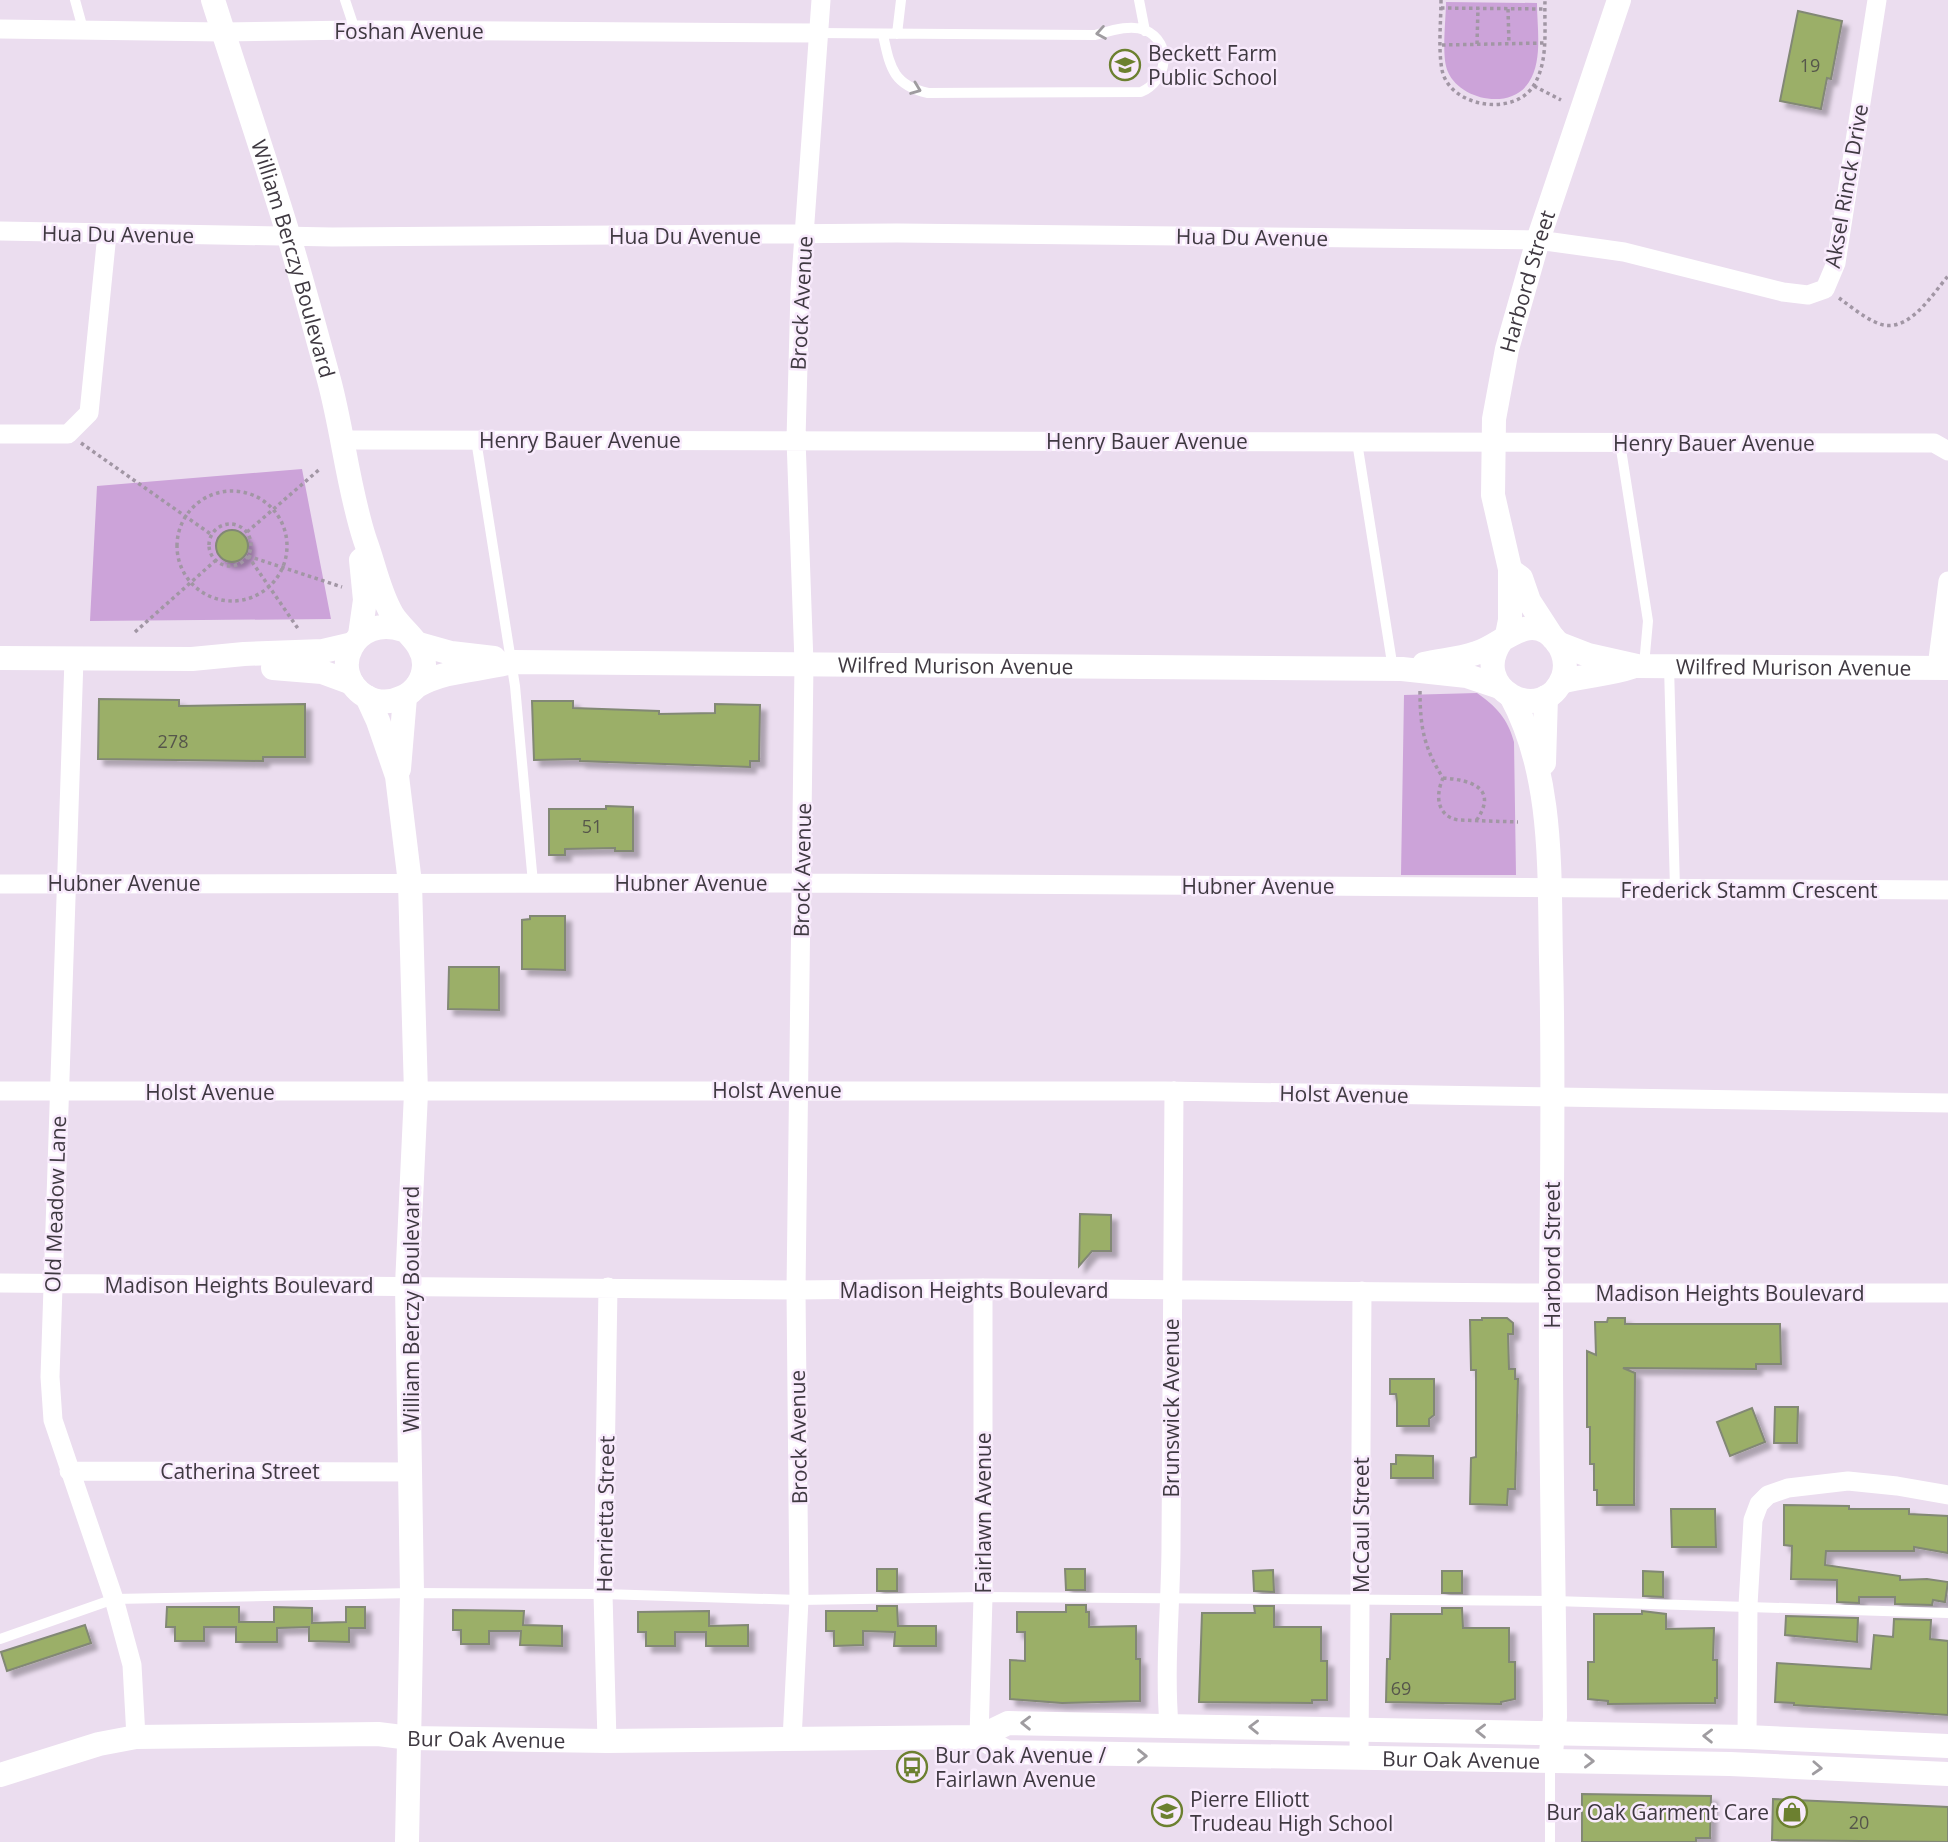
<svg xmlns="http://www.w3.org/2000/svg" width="1948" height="1842" font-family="'Open Sans',sans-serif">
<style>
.green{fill:#cca3d9}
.building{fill:#9baf68;stroke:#828875;stroke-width:2;filter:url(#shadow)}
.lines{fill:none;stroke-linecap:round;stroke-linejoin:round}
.path{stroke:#a196a4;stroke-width:3.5;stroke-dasharray:3.5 3.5;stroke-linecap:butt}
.service{stroke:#fff;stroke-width:10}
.minor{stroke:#fff;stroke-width:19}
.tertiary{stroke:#fff;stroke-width:24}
.oneway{stroke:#9f9ca0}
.labels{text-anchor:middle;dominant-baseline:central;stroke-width:5;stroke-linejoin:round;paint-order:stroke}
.number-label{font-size:18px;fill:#56564b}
.street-label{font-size:21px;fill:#3f3941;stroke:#f8eafc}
.poi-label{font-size:21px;fill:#3f3941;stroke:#f8eafc;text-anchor:start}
</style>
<defs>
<filter id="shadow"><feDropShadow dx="6" dy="6" stdDeviation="2" flood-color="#0004"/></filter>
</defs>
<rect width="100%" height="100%" fill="#ebddef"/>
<path class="green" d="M1446,2L1537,3C1537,28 1543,60 1529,82C1511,111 1460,100 1448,72C1441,57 1446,20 1446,2Z
M302,469L331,619L90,621L97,486Z
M1477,693C1496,706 1508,719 1514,742L1516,875H1401L1404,695Z"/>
<path class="building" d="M1798,11L1842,21L1831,79L1827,78L1821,109L1780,101Z
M216 546a16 16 0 1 1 32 0a16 16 0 1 1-32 0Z
M99,699L179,700V706L305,704V757H263V761L98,759Z
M532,701H573V708L659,711V714L715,713V704L760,705L759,761H750V767L580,761V759L534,760Z
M606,806L633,807V851H615V848L565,849V855H549V809H606Z
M530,916H565V970L522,969V920L530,919Z
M449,967H499V1010L448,1009Z
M1080,1214L1111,1215V1251H1092L1079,1266Z
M1482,1318H1507L1513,1323V1334H1508L1509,1369H1515V1379H1518L1515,1489H1508L1507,1505L1470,1504L1471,1458L1476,1457V1370H1471L1470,1320H1482Z
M1608,1318H1625V1324H1780L1781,1364H1756V1369L1623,1368L1635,1373L1634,1505H1597V1490H1594V1464H1590V1427H1587V1351L1596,1355L1595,1322H1607Z
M1390,1379H1434V1415L1429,1419V1426H1397V1402L1396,1394H1390Z
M1775,1407H1798L1797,1443H1774Z
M1752,1408L1765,1442L1730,1456L1717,1422Z
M1396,1455L1433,1456V1478H1391V1464H1396Z
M1784,1505L1849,1506V1509H1909V1514L1948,1516V1553L1914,1547V1551H1826L1825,1565L1900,1576V1580L1927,1579L1948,1582L1945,1602L1933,1600L1932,1605L1895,1604V1597H1859V1603L1837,1602V1580L1791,1579L1792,1546L1784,1545Z
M1671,1509H1715L1716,1547H1672Z
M877,1569H897V1591H877Z
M1065,1569H1085V1590H1066Z
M1273,1570L1274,1592L1254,1591L1253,1571Z
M1442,1571H1462V1593H1442Z
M1643,1571L1663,1572V1597L1643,1596Z
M1066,1605H1086V1612H1089V1627L1136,1626V1659H1140V1701L1062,1703L1010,1699V1660L1025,1661V1632H1017V1612H1066Z
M877,1606H897L898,1626H936V1646H894L895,1632L863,1631V1645L834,1646V1631H826V1611H877Z
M1254,1606H1274V1627H1321V1661H1327V1700H1312V1703L1199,1702L1202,1613H1255Z
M167,1607H239V1622H274V1607L312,1608V1623L346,1622V1607H365V1628H349V1642L309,1641V1627L277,1628V1642H236V1627H204V1641H175V1627H166Z
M1442,1608H1462L1463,1628H1509V1662H1515V1699L1501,1702V1704L1386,1702L1387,1659H1390L1391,1614H1442Z
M453,1610L524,1611L523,1625L562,1626V1646L520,1645L521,1631H489V1644H461V1630H453Z
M709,1611V1626L748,1625V1646H706V1632H675V1646H646V1632H638V1612Z
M1642,1611L1666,1614V1629L1714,1628L1713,1660H1717V1698H1715V1703L1608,1704V1701L1588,1699V1662H1594V1614H1642Z
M1786,1616L1858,1618L1857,1642L1785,1635Z
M1894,1619L1931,1620L1930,1639L1948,1641V1715L1794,1705V1703L1775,1702L1777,1663L1871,1669L1874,1635L1893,1637Z
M85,1625L91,1643L7,1671L1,1652Z
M1582,1794L1711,1796L1710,1838H1696V1842H1582Z
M1773,1799L1948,1807V1842L1772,1840Z"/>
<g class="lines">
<path class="path" d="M1441,0C1441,22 1438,48 1442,70C1450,108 1515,117 1534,85C1549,60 1544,27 1545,0
M1441,8L1544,9
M1508,9L1509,44
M1477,44L1478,8
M1442,45L1544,43
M1534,86L1561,100
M1839,298C1850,306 1862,316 1875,322C1906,338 1931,296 1948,276
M81,443L212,535
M177 546a55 55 0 1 1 110 0a55 55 0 1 1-110 0Z
M209 545a21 21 0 1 1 42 0a21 21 0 1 1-42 0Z
M247,532L321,468
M248,556L342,587
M248,556L299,630
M135,632L216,560
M1420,691C1420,727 1424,748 1443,778C1435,796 1437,816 1458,820L1518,822
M1443,778C1471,780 1499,788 1476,821"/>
<path class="service" d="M75,0L83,29
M345,0L355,30
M1139,0L1145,31
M818,33L1095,35C1110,31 1130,24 1145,30C1174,43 1167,81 1141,92L928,93C892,85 890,66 883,35
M897,34L901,0
M476,440L515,686L533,883
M1357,442L1393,669
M1620,443L1648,621L1644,665
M1669,666L1675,889
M0,1639L114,1599L412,1593L603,1594L799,1600L983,1597L1554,1601L1948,1613
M1550,1842V1762"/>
<path class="minor" d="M0,29L223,32L355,30L818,33
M0,231L332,237L897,233L1538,240L1624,252L1783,292L1808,295L1825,289L1836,263L1877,0
M0,434H68L89,413L107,234
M344,440L1934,443L1948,451
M74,659L50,1377L53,1420L114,1599L132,1665L136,1737
M1937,667L1948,581
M0,884L801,883L1948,890
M0,1091C388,1093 777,1089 1165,1091C1426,1093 1687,1101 1948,1103
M0,1283L796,1290L983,1288L1519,1293H1948
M69,1471L410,1472
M1169,1725C1164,1665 1171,1604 1171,1544C1171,1393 1172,1242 1174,1091
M979,1737L983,1597V1288
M1747,1737L1748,1605L1753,1520L1759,1504L1768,1495L1788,1488L1848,1481L1897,1486L1948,1495
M792,1740L799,1600L796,1290L804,663L796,439L800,291L821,0
M607,1741L603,1594L608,1287
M1359,1758L1362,1291"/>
<g class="tertiary">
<path id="s1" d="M213,0C238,79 265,158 289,237C303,284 316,332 329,380C343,432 348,488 365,540C374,564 379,592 392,614C403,632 425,643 424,666C422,695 389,710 365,696C326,671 355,613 403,630"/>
<path d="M1510,570L1521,578L1529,601L1553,638"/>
<path d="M360,635L365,600L361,560"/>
<path id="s2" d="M1507,635L1510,620V569L1493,495L1494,419L1507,349L1538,240L1619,0"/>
<path id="s3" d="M1557,643L1588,655L1637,666L1948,668"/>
<path d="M419,644L451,653L494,658"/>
<path d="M0,658L192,659L244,654L323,651L353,644"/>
<path d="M1424,664C1441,660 1459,659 1476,653C1502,646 1530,608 1557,642C1564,652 1567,665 1563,677C1544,728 1466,689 1502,640"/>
<path d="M273,668L322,672L352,683"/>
<path d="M1561,682C1585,675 1609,675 1632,667"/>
<path id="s4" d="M417,686C448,669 478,671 512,662L1402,669L1467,676L1500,687"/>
<path d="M1511,696C1554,775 1549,872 1551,960C1554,1070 1552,1179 1551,1288C1550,1431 1554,1574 1555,1717L1550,1761"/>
<path d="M367,697L378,721L397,776L410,883L416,1093L407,1285L412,1593L407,1842"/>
<path d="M1544,763L1546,697"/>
<path d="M399,769L405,697"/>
<path id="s5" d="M979,1737L1007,1752L1730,1764L1948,1774"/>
<path id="s6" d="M0,1775L99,1744L136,1737L378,1734L410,1738L607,1741L979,1737L1008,1723L1747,1737L1948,1746"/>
</g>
</g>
<defs><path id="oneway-chevron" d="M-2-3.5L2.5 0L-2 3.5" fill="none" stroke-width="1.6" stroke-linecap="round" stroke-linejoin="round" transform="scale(1.75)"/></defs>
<g class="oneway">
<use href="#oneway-chevron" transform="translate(1101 33) rotate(170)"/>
<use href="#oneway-chevron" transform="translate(916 89) rotate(21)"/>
<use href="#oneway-chevron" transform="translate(1026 1723) rotate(-179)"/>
<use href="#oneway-chevron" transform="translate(1254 1727) rotate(-179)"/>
<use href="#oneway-chevron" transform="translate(1481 1731) rotate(-179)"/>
<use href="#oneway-chevron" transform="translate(1708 1736) rotate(-179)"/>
<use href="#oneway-chevron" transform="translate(1142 1756) rotate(1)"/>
<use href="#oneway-chevron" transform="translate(1589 1761) rotate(1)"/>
<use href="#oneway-chevron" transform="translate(1817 1768) rotate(3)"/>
</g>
<defs>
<g id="school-ring" transform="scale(1.575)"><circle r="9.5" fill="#f8eafc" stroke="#6c8030" stroke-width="1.5"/><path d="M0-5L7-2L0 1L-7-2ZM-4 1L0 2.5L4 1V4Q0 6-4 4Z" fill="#6c8030"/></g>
<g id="bus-ring" transform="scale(1.575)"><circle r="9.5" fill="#f8eafc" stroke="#6c8030" stroke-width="1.5"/><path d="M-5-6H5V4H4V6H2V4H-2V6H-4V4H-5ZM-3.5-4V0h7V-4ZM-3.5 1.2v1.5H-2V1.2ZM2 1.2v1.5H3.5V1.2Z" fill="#6c8030"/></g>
<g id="shop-ring" transform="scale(1.575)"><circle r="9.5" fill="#f8eafc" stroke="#6c8030" stroke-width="1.5"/><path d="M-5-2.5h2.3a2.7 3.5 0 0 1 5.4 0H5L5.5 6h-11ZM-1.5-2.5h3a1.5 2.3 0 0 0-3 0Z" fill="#6c8030"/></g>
</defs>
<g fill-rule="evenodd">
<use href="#school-ring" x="1125" y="65"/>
<use href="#bus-ring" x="912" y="1767"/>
<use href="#school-ring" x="1167" y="1811"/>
<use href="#shop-ring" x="1792" y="1812"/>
</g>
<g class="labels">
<g class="number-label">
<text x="1810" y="65">19</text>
<text x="173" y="741">278</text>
<text x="592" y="826">51</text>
<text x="1401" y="1688">69</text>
<text x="1859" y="1822">20</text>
</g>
<g class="street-label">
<text x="409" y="31">Foshan Avenue</text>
<text transform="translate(1846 186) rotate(-80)">Aksel Rinck Drive</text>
<text transform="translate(118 234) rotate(1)">Hua Du Avenue</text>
<text x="685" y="236">Hua Du Avenue</text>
<text transform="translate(1252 237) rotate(1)">Hua Du Avenue</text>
<text stroke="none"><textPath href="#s1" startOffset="271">William Berczy Boulevard</textPath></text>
<text stroke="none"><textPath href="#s2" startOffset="360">Harbord Street</textPath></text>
<text transform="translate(801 303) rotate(-87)">Brock Avenue</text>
<text x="580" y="440">Henry Bauer Avenue</text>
<text x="1147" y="441">Henry Bauer Avenue</text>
<text x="1714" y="443">Henry Bauer Avenue</text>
<text stroke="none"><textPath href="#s4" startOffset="542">Wilfred Murison Avenue</textPath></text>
<text stroke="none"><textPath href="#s3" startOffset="240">Wilfred Murison Avenue</textPath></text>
<text transform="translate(802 870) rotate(-89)">Brock Avenue</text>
<text x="124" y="883">Hubner Avenue</text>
<text x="691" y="883">Hubner Avenue</text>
<text x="1258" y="886">Hubner Avenue</text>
<text x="1749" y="890">Frederick Stamm Crescent</text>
<text x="777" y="1090">Holst Avenue</text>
<text x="210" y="1092">Holst Avenue</text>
<text transform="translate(1344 1094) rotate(1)">Holst Avenue</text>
<text transform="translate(55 1204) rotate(-88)">Old Meadow Lane</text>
<text transform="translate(1552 1255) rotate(-90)">Harbord Street</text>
<text x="239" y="1285">Madison Heights Boulevard</text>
<text x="974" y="1290">Madison Heights Boulevard</text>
<text x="1730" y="1293">Madison Heights Boulevard</text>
<text transform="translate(411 1309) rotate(-90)">William Berczy Boulevard</text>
<text transform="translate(1171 1408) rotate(-90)">Brunswick Avenue</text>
<text transform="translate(798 1437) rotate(-91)">Brock Avenue</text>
<text x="240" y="1471">Catherina Street</text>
<text transform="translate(983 1513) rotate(-90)">Fairlawn Avenue</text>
<text transform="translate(605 1514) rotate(-89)">Henrietta Street</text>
<text transform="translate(1361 1525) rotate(-90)">McCaul Street</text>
<text stroke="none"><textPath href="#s6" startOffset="492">Bur Oak Avenue</textPath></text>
<text stroke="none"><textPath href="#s5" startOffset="486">Bur Oak Avenue</textPath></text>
</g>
<g class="poi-label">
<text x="1148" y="53">Beckett Farm<tspan x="1148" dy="24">Public School</tspan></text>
<text x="935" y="1755">Bur Oak Avenue /<tspan x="935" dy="24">Fairlawn Avenue</tspan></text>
<text x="1190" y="1799">Pierre Elliott<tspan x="1190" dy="24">Trudeau High School</tspan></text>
<text x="1769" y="1812" text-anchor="end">Bur Oak Garment Care</text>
</g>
</g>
</svg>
